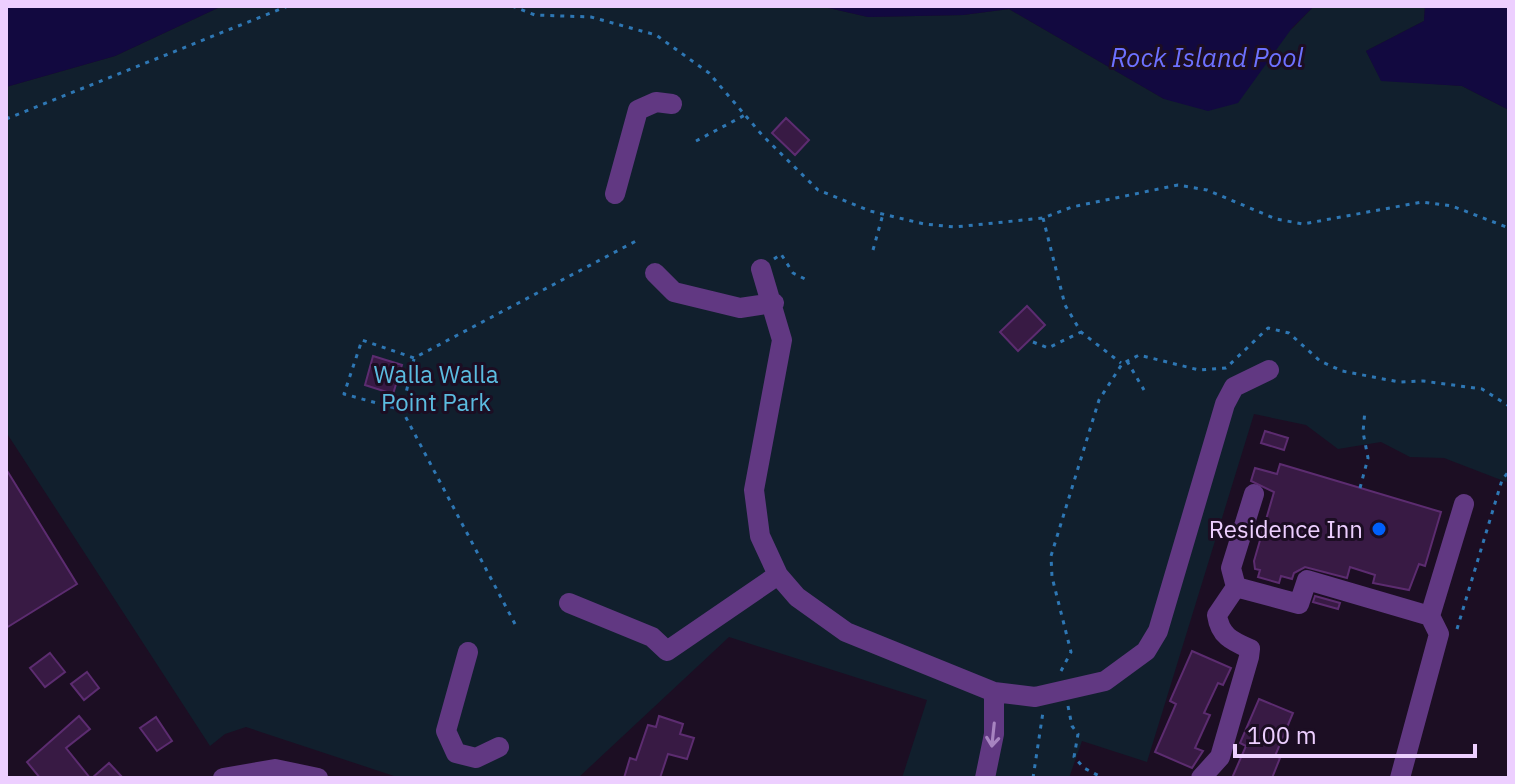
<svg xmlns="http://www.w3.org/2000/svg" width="1515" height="784" font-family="'IBM Plex Sans',sans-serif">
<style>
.green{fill:#111f2d}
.water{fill:#120940}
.building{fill:#381a44;stroke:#5c2c70;stroke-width:2}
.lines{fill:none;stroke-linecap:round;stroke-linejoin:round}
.path{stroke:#2e77b4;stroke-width:3;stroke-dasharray:4 6;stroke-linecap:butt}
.minor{stroke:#613882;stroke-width:20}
.oneway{stroke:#a784c0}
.poi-dot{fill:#0060fa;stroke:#1c0e23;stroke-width:3}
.labels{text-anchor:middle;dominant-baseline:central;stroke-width:6;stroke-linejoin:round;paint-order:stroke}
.park-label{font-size:24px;fill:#5bbce0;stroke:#1c0e23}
.poi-label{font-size:24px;fill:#edcfff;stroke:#1c0e23;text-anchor:end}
.water-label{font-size:26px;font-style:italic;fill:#6d71ff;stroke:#1c0e23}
</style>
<rect width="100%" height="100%" fill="#1c0e23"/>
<path class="green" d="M222,6H820L868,17L963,15L1009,9L1164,99L1293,28L1314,6H1425L1424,21L1366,51L1381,80L1462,86L1509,110V483L1444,458L1410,457L1381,442L1338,449L1306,425L1254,414L1147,762L1082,741L1069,778H902L927,700L729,637L578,778H400L246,727L225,734L210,746L6,432V87L115,56Z"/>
<path class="water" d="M6,6H222L115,56L6,87Z
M820,6H1314L1292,28L1238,103L1208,111L1164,99L1009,9L963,15L868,17Z
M1425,6H1509V110L1462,86L1381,81L1366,51L1424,21Z"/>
<path class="building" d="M786,118L809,140L795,155L772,133Z
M1027,306L1045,325L1018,351L1000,332Z
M373,356L402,365L393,394L365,385Z
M1265,431L1288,438L1284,450L1261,443Z
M1280,464L1441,512L1425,566L1419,564L1409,590L1373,583L1375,575L1350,567L1347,578L1305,567L1294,573L1292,579L1281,576L1279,583L1258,577L1260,570L1255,569L1254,561L1274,492L1251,481L1255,468L1277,474Z
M6,469L77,584L6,628Z
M1315,596L1340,603L1338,609L1313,602Z
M1192,651L1231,668L1223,685L1218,683L1204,713L1210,715L1195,748L1203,751L1192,768L1155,752L1176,704L1170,701Z
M50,653L65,672L45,687L30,668Z
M87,672L99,688L84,700L71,684Z
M1259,699L1293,713L1275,756L1280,758L1272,778H1232L1246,746L1240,743Z
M79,716L90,729L66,748L90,778H40L27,762Z
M659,716L683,724L680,734L694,738L687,759L668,754L660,778H624L630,758L636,760L648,725L656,727Z
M156,717L172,741L157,751L140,728Z
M109,763L123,778H92Z"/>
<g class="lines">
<path class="path" d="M512,6L535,15L591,17L656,35L709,73L763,136L818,190L870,211L924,224L955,227L1043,218L1072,207L1178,185L1207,190L1276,219L1303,224L1422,202L1452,206L1509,228
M6,119L288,6
M696,141L745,115
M1043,218L1065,305L1081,332L1121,363
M873,250L883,214
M774,259L781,254L793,273L805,279
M1033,342L1048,348L1081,332
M1127,361L1144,390
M402,410L414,359
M1360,488L1368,458L1363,432L1365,410
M515,624L402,410L344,394L362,340L414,358L636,241
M1457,629L1502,480L1509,471
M1061,671L1071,652L1052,577L1051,556L1099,400L1122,364L1139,355L1199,370L1226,368L1268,328L1289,333L1320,361L1342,371L1399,382L1423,381L1482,389L1509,406
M1068,706L1072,726L1078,734L1074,757L1084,768L1103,778
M1033,778L1043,712"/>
<path class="minor" d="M615,194L638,110L656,102L672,104
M761,269L782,340L754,490L760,536L778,575L797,597L846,632L994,692L1035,697L1105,681L1146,651L1158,631L1225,404L1234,387L1269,370
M655,273L674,292L740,308L774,303
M1236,587L1231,568L1254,494
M569,603L652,637L667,651L778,575
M468,652L446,731L456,753L476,758L499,747
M223,778L275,769L318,778
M985,778L994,734V692
M1201,778L1220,757L1249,657L1250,649C1232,641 1220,636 1217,615L1236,587L1299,604L1307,580L1430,616
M1400,778L1439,634L1430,616L1464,504"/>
</g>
<defs><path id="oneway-shaft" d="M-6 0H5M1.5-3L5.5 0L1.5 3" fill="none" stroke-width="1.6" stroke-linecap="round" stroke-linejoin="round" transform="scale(2)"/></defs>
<use class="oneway" href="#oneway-shaft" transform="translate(993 735) rotate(96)"/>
<circle class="poi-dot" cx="1379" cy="529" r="8"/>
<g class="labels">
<g class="park-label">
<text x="436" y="374">Walla Walla<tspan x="436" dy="28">Point Park</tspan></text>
</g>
<g class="poi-label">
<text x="1363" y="529">Residence Inn</text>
</g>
<g class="water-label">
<text x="1207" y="57">Rock Island Pool</text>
</g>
</g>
<rect width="1515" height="784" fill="none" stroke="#edcfff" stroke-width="16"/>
<path d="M1235 744v12h240v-12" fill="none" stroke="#edcfff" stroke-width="4"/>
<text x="1247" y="744" font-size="24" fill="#edcfff" stroke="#1c0e23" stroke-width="6" paint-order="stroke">100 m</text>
</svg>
